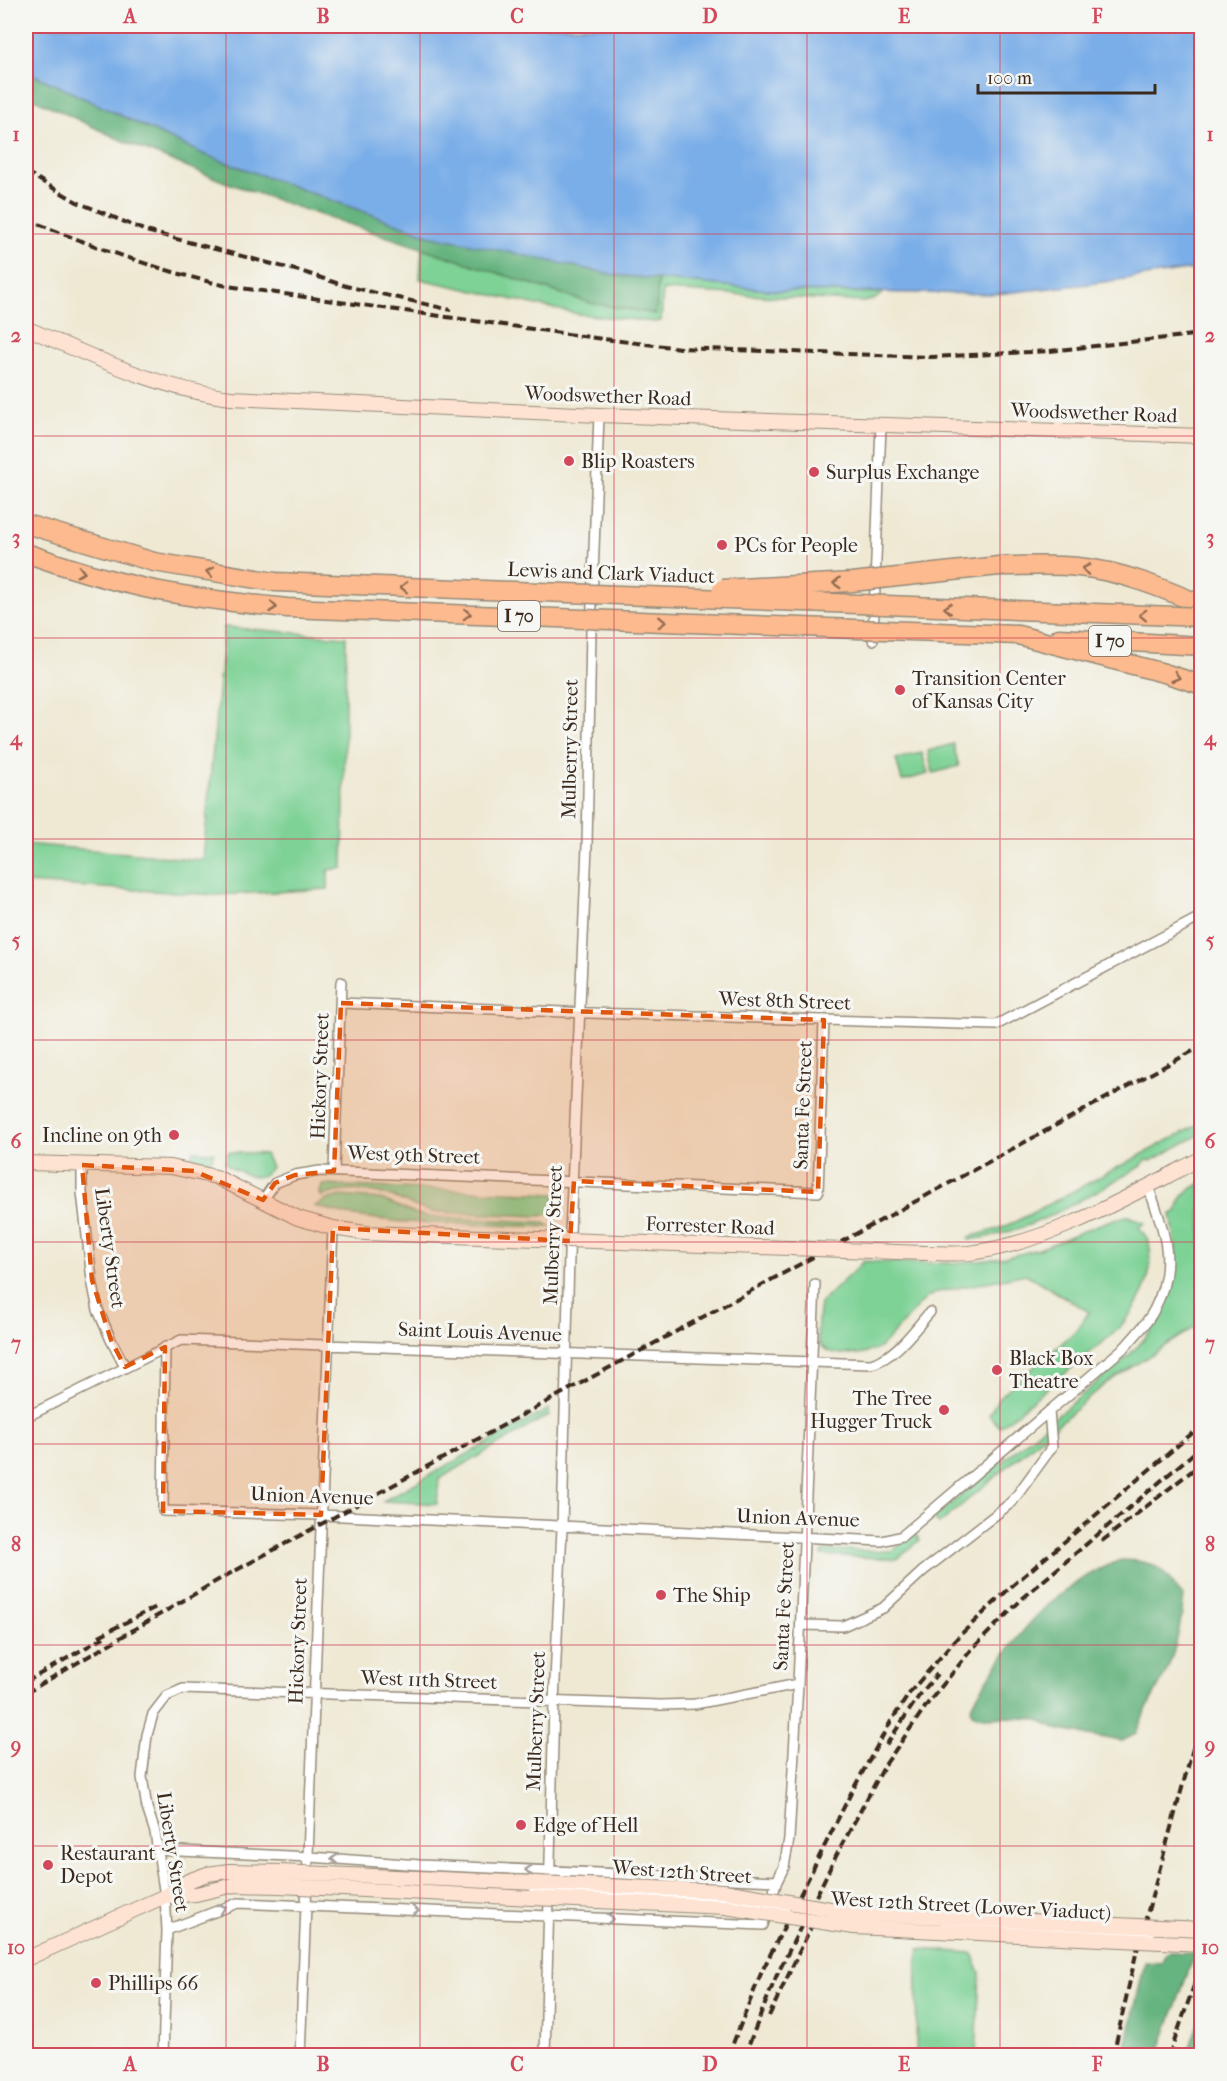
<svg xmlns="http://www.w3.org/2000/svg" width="1227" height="2081" font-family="'IM FELL French Canon',serif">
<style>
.green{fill:#7ed296;stroke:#5c7e5a;stroke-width:1.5}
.forest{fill:#66b47f;stroke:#506f4e;stroke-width:1.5}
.water{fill:#7aaee8;stroke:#5a6c83;stroke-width:1.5}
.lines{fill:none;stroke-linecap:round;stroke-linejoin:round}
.street-casing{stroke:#958a79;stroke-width:12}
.secondary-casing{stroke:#958a79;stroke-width:16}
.highway-casing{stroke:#958a79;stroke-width:21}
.street{stroke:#fff;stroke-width:9}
.secondary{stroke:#fee3d2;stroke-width:14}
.highway{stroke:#fcba8e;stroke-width:18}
.rail{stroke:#3b2a1e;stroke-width:4;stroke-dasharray:9 4.5;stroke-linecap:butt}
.street-bridge-casing{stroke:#958a79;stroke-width:12;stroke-linecap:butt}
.secondary-bridge-casing{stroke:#958a79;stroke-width:16;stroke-linecap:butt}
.highway-bridge-casing{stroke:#958a79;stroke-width:21;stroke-linecap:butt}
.street-bridge{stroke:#fff;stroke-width:9}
.secondary-bridge{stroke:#fee3d2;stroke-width:14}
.highway-bridge{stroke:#fcba8e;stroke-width:18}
.oneway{stroke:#926b50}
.oneway2{stroke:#a79f9a}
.marked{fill:#df570d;fill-opacity:0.2;stroke:#df570d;stroke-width:4.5;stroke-dasharray:12 8;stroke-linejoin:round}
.grid{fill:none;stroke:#d1495b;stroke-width:1.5;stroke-opacity:0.55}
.poi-dot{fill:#d1495b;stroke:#f6f6f2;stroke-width:2}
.labels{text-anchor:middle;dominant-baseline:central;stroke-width:6;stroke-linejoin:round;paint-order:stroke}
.shield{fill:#f6f6f2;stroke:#73675e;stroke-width:1.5}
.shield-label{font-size:18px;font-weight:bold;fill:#3b2a1e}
.street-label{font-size:20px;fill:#3b2a1e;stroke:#f6f6f2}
.poi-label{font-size:20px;fill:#3b2a1e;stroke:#f6f6f2;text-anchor:start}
.neatline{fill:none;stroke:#d1495b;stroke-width:2}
.grid-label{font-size:20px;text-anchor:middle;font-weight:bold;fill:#d1495b}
</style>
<rect width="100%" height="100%" fill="#f6f6f2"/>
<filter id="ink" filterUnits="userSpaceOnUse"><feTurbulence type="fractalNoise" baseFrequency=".0167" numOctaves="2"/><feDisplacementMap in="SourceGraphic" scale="12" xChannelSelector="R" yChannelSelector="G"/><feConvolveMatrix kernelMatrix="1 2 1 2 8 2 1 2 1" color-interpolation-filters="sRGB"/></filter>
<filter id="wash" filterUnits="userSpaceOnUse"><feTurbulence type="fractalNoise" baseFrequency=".008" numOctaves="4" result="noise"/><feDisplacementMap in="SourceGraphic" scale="24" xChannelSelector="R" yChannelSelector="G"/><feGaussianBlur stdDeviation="1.35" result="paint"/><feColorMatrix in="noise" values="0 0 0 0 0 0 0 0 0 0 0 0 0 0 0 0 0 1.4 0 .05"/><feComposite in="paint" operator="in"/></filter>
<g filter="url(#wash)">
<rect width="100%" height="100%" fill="#efe9d4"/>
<path class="green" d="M422,248L590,303L656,314L658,279L779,291L883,293L875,299L864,302L663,290L661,321L654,322L578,314L420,279Z
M224,627L346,637L343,868L328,870V889L216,895L26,883V844L203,860Z
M953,744L959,766L933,773L928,751Z
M922,753L928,774L902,781L896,759Z
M1201,1123V1134L1151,1161L1147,1160L1143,1163L1142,1166C1083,1197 1037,1232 969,1240V1237L998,1229L1017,1221Z
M193,1151L214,1152L212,1159L208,1160L192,1157Z
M228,1152L265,1154L271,1167C264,1180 253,1178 241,1172C235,1169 229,1168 225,1162Z
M1201,1183V1323L1108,1382L939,1524L934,1518L1119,1364C1170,1321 1183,1279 1171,1214L1177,1212C1179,1196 1188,1190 1201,1183Z
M322,1185L555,1194C554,1205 553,1216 539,1216L433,1212C418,1209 406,1202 392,1197C372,1189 342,1188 322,1197L320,1194Z
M341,1196L381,1199L413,1213L430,1217L543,1222L551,1227L402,1222L347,1215L315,1206L329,1199Z
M1128,1216L1145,1223L1139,1227C1142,1233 1148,1237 1149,1243C1157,1276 1136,1311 1114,1333L1000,1427L989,1415L999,1397L1077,1330L1089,1312L1026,1274L938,1292L926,1298L881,1347C868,1356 826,1359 819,1342C815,1331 819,1314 820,1303L864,1261C923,1264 980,1267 1038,1249C1068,1240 1096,1222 1128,1216Z
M549,1409V1415L439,1479L437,1504L383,1501Z
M915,1534L920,1540L897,1559L822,1555L823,1551L827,1550L892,1551Z
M919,1949L972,1953L980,1973L976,2055H916L917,1960Z"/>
<path class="forest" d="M26,71L203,154L429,235L615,275L658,279L656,314L590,303L302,209L225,182L125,142L26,95Z
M1121,1560C1135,1560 1152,1562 1162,1571C1170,1578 1175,1589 1184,1596C1182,1619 1176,1649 1167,1670C1157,1692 1143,1711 1136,1734L1122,1741L1060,1730L1036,1719L1006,1717L990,1718L974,1715L971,1711L972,1704C1010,1642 1050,1586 1121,1560Z
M1167,1952L1195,1953L1158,2055H1124L1145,1962L1161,1963Z
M1201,2016V2055H1187Z"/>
<path class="water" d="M26,26H1201V268L1089,284L995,294L779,291L615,275L429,235L203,154L26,71Z"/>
</g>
<g filter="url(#ink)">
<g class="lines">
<g class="street-casing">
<path id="street" d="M873,640L881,425
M341,1003L589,1013L996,1025L1202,916
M82,1165V1192L92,1280L98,1310L111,1340L125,1367
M334,1171L341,982
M263,1200L275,1183L295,1175L320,1171L818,1192L824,1020
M165,1347L163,1511L321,1515L882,1541L902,1536L1126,1346C1135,1335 1148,1323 1154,1310C1178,1264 1164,1230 1148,1186
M26,1417L181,1340L871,1364C896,1357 913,1331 930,1312
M801,1625L843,1626L883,1608L923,1571L1012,1502L1052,1447L1049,1411
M158,1850L310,1857L420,1865L777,1881
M496,1890L534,1891
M167,1930L238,1903L763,1925L777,1881L784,1867L789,1839L798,1684L815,1284
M163,2056L167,1930L165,1896L155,1832L147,1808L142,1777L147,1735L153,1714L167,1696L183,1689L661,1705L695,1704L798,1684
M300,2056L333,1228
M545,2056L554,1703L562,1528L569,1256L587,847L591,630L599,415"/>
</g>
<g class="secondary-casing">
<path id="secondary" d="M26,328C92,356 159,389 231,398L599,415L1202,436
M26,1163L171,1167L216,1177L298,1218L333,1228L365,1233L538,1239
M925,1253C941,1253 960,1255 976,1252C1056,1240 1130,1195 1202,1158
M167,1896L196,1894L234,1885L279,1886
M26,1959L165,1896L188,1881L207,1874L229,1871L280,1872"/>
</g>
<g class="highway-casing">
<path id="highway" d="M999,566C1025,566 1052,564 1078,567C1121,571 1162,588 1202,605
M1018,635L1164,673L1202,685
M1059,638L1202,646"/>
</g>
<use href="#street" class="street"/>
<use href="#secondary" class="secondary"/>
<use href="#highway" class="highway"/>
<path class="rail" d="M26,172L77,202L146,231L303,272L346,286L451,310
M26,219C92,246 157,270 227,286L603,339L680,348L931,357L1050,351L1202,334
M1102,1541L1202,1463
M99,1636L158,1606
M26,1682L106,1636
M26,1693L220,1579L1202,1046
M886,1745L919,1696L937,1674
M769,2016L811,1927
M728,2056L762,1971L851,1793L891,1721L911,1691L958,1637L1012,1586L1202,1425
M744,2056L776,1977L834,1860L885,1765L928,1703L972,1649L1023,1598L1202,1446
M1113,2056L1136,1954L1202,1716
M1169,2056L1202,1963"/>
<g class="street-bridge-casing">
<path id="street-bridge" d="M534,1891L725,1899L785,1910
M945,1925L1150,1933"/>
</g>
<g class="secondary-bridge-casing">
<path id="secondary-bridge" d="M538,1239L925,1253
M280,1872L724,1891L854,1913L1202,1929
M279,1886L725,1907L854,1927L1202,1944"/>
</g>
<g class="highway-bridge-casing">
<path id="highway-bridge" d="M26,524L154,562L275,582L1202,617
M26,553C65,567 104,579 145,588C192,598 239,603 287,608L1018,635
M722,589L852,582L999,566"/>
</g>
<use href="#street-bridge" class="street-bridge"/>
<use href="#secondary-bridge" class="secondary-bridge"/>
<use href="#highway-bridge" class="highway-bridge"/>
</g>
<defs><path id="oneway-chevron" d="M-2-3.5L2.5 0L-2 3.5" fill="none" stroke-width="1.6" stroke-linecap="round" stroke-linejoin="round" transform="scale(1.5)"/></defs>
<g class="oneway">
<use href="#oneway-chevron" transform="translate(1086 569) rotate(-170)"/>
<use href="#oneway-chevron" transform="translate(81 572) rotate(15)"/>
<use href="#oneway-chevron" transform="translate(210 572) rotate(-169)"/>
<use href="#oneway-chevron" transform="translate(837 583) rotate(177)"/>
<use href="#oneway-chevron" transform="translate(404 587) rotate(-178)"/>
<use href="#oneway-chevron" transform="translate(273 607) rotate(6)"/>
<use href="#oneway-chevron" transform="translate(948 608) rotate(-178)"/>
<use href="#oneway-chevron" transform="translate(467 614) rotate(2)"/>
<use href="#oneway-chevron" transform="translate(1143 615) rotate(-178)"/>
<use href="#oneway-chevron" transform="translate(662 622) rotate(2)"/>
<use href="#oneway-chevron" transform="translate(1176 677) rotate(18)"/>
</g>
<g class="oneway2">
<use href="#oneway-chevron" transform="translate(335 1859) rotate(-176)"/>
<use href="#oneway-chevron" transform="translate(529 1870) rotate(-177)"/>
<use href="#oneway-chevron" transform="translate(222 1908) rotate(-20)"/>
<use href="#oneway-chevron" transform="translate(415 1911) rotate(2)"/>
<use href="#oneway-chevron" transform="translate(610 1919) rotate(2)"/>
</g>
</g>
<path class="marked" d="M341,1003L824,1020L818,1192L574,1181L570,1241L333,1228L321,1515L163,1511L165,1347L125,1367L111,1340L92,1280L82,1165L194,1171L263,1200L275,1183L295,1175L334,1171Z"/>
<path class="grid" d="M226,26V2056M420,26V2056M614,26V2056M807,26V2056M1000,26V2056M26,234H1202M26,436H1202M26,638H1202M26,839H1202M26,1040H1202M26,1242H1202M26,1444H1202M26,1645H1202M26,1846H1202"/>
<g class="poi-dot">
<circle cx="569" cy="461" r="6"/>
<circle cx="814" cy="472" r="6"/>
<circle cx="722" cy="545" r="6"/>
<circle cx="900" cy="690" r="6"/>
<circle cx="174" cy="1135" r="6"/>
<circle cx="997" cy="1370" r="6"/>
<circle cx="944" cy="1410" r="6"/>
<circle cx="661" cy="1595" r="6"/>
<circle cx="521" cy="1825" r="6"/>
<circle cx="48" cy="1865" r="6"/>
<circle cx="96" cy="1983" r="6"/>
</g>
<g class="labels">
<g class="shield">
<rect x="498" y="601" width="42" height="30" rx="4.5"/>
<rect x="1089" y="626" width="42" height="30" rx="4.5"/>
</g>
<g class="shield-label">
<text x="519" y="616">I 70</text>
<text x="1110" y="641">I 70</text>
</g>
<g class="street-label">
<text transform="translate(608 396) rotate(2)">Woodswether Road</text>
<text transform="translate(1094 413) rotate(2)">Woodswether Road</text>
<text transform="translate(611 573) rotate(2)">Lewis and Clark Viaduct</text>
<text transform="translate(570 749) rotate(-89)">Mulberry Street</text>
<text transform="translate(785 1001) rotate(2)">West 8th Street</text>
<text transform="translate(320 1076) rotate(-88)">Hickory Street</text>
<text transform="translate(803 1105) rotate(-88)">Santa Fe Street</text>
<text transform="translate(414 1155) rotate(2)">West 9th Street</text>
<text transform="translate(710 1226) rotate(2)">Forrester Road</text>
<text transform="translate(553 1235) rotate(-88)">Mulberry Street</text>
<text transform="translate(110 1248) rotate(82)">Liberty Street</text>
<text transform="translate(480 1332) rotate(2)">Saint Louis Avenue</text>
<text transform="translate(312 1496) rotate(2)">Union Avenue</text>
<text transform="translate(798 1518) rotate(2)">Union Avenue</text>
<text transform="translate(784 1606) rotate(-87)">Santa Fe Street</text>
<text transform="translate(298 1641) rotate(-88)">Hickory Street</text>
<text transform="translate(429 1680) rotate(2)">West 11th Street</text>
<text transform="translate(536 1721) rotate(-88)">Mulberry Street</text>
<text transform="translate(173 1852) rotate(81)">Liberty Street</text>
<text transform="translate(682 1872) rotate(4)">West 12th Street</text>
<text transform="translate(971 1906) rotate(3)">West 12th Street (Lower Viaduct)</text>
</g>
<g class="poi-label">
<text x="581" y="461">Blip Roasters</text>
<text x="826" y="472">Surplus Exchange</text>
<text x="734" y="545">PCs for People</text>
<text x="912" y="678">Transition Center<tspan x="912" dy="23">of Kansas City</tspan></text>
<text x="162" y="1135" text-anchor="end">Incline on 9th</text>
<text x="1009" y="1358">Black Box<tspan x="1009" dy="23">Theatre</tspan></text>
<text x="932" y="1398" text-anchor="end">The Tree<tspan x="932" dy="23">Hugger Truck</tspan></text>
<text x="673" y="1595">The Ship</text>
<text x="533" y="1825">Edge of Hell</text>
<text x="60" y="1853">Restaurant<tspan x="60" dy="23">Depot</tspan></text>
<text x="108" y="1983">Phillips 66</text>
</g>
</g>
<rect width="1227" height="2081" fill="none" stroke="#f6f6f2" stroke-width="66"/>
<path d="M978 84v9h177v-9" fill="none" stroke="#3b2a1e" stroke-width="3"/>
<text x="987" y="84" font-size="18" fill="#3b2a1e" stroke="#f6f6f2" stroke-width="4.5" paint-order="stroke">100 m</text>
<rect x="33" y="33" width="1161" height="2015" class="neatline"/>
<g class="grid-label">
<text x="130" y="23">A</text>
<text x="323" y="23">B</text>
<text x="517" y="23">C</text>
<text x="710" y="23">D</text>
<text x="904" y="23">E</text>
<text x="1097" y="23">F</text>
<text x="16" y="141">1</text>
<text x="1210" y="141">1</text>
<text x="16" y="342">2</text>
<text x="1210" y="342">2</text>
<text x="16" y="544">3</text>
<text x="1210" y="544">3</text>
<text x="16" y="745">4</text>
<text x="1210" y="745">4</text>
<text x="16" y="947">5</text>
<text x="1210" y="947">5</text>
<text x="16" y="1148">6</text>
<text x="1210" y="1148">6</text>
<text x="16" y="1350">7</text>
<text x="1210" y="1350">7</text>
<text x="16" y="1551">8</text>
<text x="1210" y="1551">8</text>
<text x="16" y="1753">9</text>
<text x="1210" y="1753">9</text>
<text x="16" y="1954">10</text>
<text x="1210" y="1954">10</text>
<text x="130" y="2071">A</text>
<text x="323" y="2071">B</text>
<text x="517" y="2071">C</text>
<text x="710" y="2071">D</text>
<text x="904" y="2071">E</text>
<text x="1097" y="2071">F</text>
</g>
</svg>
